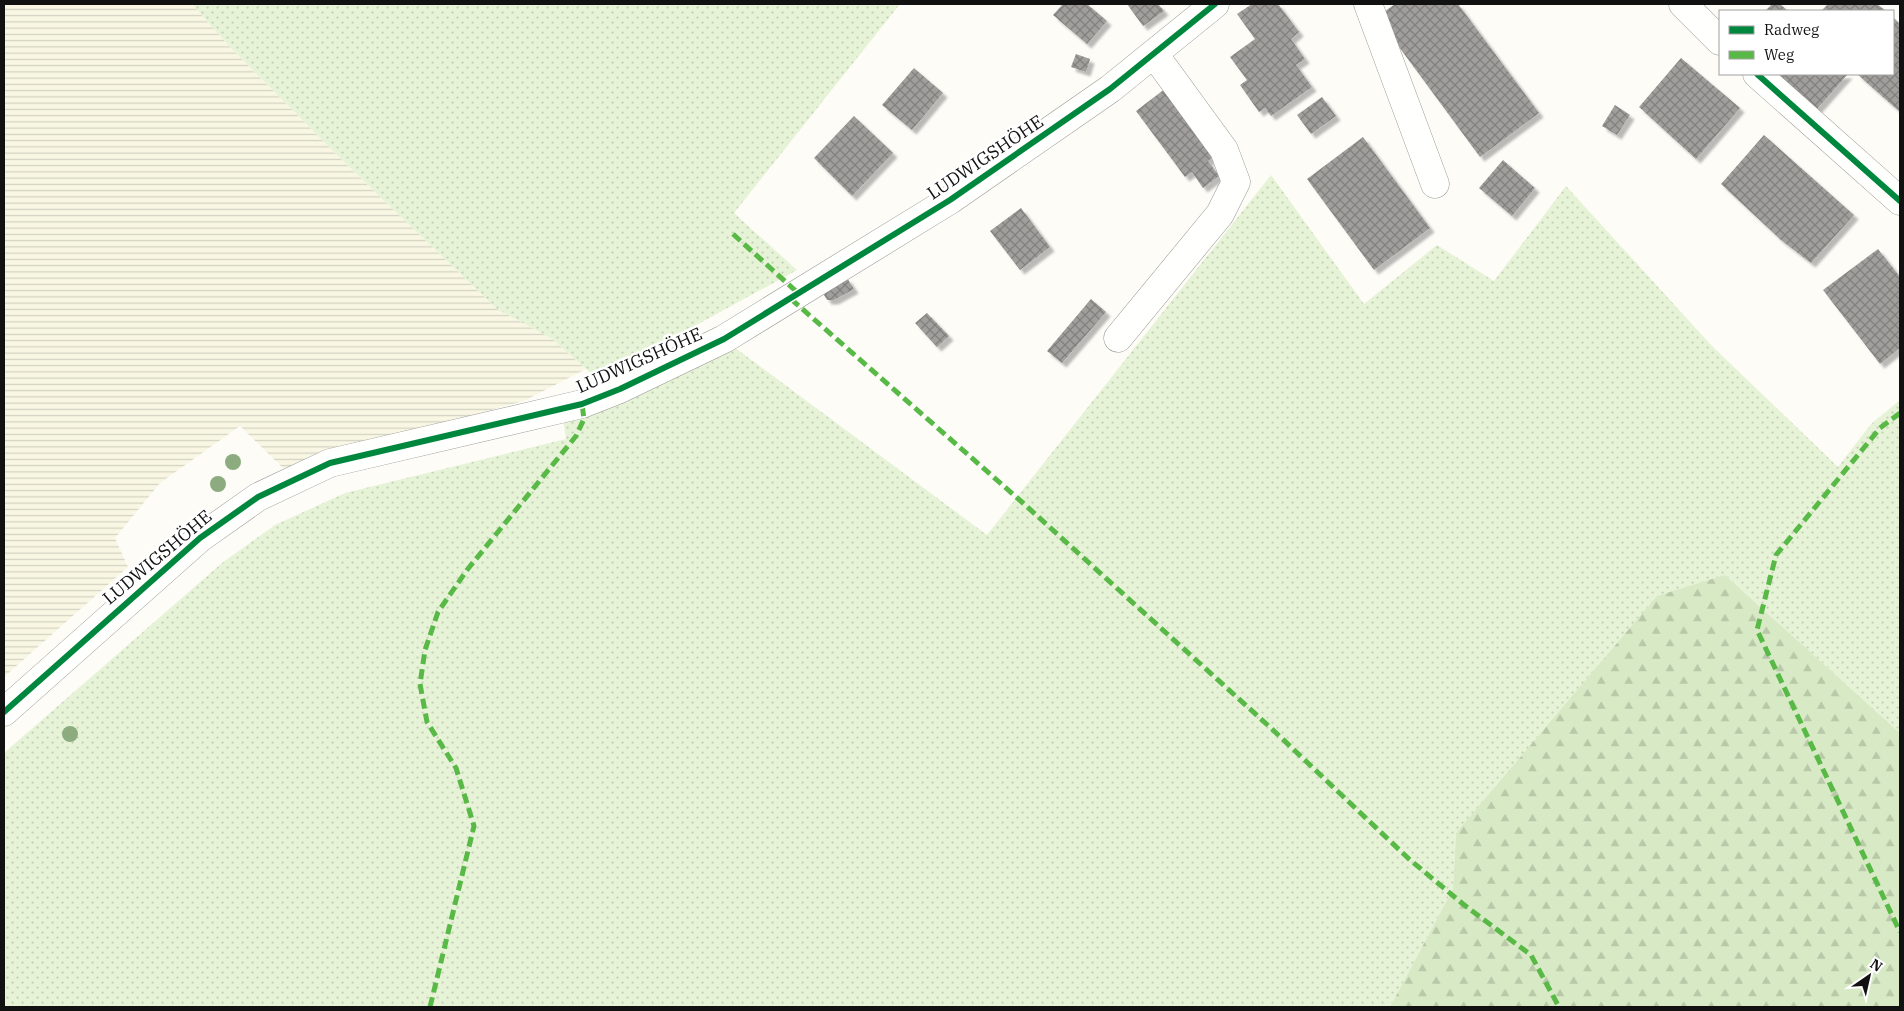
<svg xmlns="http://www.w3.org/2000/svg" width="1904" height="1011" font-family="'IBM Plex Serif',serif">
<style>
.farmland{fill:url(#farmland-rules)}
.grass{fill:url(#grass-dots)}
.forest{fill:url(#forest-firs)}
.building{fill:url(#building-cross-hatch);filter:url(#shadow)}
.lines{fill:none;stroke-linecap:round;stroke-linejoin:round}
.minor-casing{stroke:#979795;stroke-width:29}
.minor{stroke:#fffffe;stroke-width:28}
.quiet{stroke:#58b947;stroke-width:5;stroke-dasharray:10 5;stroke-linecap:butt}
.cycleway-casing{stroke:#fff;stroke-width:9}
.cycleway{stroke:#00873e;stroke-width:6}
.tree{fill:#8cac80}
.labels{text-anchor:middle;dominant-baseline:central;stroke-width:5;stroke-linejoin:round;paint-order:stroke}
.street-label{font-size:18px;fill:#111;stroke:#fff}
</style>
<defs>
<pattern id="farmland-rules" width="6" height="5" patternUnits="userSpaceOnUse" patternTransform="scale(1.25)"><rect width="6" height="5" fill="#f9f7e4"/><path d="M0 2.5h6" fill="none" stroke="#d4d3c3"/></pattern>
<pattern id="grass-dots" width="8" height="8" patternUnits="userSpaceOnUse" patternTransform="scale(1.25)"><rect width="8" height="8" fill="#e7f3d7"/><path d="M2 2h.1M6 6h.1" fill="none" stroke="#c5cfb8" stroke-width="1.8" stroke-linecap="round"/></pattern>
<pattern id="forest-firs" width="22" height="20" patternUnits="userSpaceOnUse" patternTransform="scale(1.25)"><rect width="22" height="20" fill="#d8eac5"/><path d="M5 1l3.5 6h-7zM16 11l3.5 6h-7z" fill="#b8c8a8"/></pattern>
<pattern id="building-cross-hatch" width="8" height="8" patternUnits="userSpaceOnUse" patternTransform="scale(1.25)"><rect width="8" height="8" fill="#a19f9c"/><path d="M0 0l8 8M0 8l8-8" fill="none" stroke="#82807e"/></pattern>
<filter id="shadow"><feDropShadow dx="4.5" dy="4.5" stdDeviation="1" flood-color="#0004"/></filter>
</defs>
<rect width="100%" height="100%" fill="#fdfcf7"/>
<path class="farmland" d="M4,4H192L230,47L345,163L497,309L551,338L586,369L524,401L322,456L284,469L240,426L160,483L115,538L128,567L4,677Z"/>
<path class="grass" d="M192,4H900L734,213L797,270L618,368L593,375L551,338L497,309L345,163L230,47Z
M1271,175L1364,304L1437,245L1494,281L1566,186L1711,345L1838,467L1871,424L1900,400V733L1725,575L1456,833L1453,889L1390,1007H4V753L222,563L275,525L345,493L566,439L563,418L616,406L734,347L987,535Z"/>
<path class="forest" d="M1725,575L1900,733V1007H1390L1453,889L1456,833L1657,596Z"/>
<path class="building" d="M1063,4H1087L1107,21L1087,44L1053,15Z
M1127,4H1158L1164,11L1143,26Z
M1252,4H1278L1299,32L1291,39L1305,59L1296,65L1312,87L1271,116L1265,108L1259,112L1240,85L1247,80L1230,57L1255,39L1237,14Z
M1395,4H1458L1539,113L1480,157L1377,17Z
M1772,4H1780L1788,11H1765Z
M1828,4H1877L1886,11H1821Z
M1893,17L1900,24V112L1857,74H1893Z
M1076,54L1090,59L1086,72L1071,67Z
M1681,58L1740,108L1696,159L1639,107Z
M914,68L943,93L912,130L882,105Z
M1775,74H1848L1816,110Z
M1166,88L1215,155L1208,161L1219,176L1203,188L1192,172L1185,177L1136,111Z
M1322,97L1336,116L1311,134L1297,115Z
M1615,105L1630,115L1617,135L1602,126Z
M854,116L893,153L852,196L814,158Z
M1764,135L1854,215L1811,263L1781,240L1721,184Z
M1363,137L1430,228L1374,270L1307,179Z
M1503,160L1535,188L1512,216L1479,188Z
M1021,208L1050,247L1020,270L990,231Z
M1878,249L1900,277V348L1880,364L1823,290Z
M847,278L854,289L834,300H827L824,295L828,289Z
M1091,299L1106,312L1062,363L1047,351Z
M927,313L949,336L937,347L915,323Z"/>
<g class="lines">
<g class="minor-casing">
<path id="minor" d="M1368,4L1435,184
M1683,4L1720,41
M1757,74L1900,201
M1118,338L1220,214L1236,182L1224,150L1154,54
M4,712L200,538L258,497L330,463L582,404L620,389L724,339L950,200L1110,89L1215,4"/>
</g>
<use href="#minor" class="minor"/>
<path class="quiet" d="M733,234L799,294
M791,299L1023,503L1272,729L1409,859L1463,904L1531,955L1559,1007
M1900,413L1880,428L1776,555L1757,630L1900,932
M430,1007L474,826L456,768L427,722L420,684L425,650L438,612L467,570L576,436L584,419L582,404"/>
<g class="cycleway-casing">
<path id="cycleway" d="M1757,74L1900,201
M4,712L200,538L258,497L330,463L582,404L620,389L724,339L950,200L1110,89L1215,4"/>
</g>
<use href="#cycleway" class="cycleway"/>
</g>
<g class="tree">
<circle cx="233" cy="462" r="8"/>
<circle cx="218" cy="484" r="8"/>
<circle cx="70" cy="734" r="8"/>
</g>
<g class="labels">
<g class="street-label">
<text transform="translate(985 157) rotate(-34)">LUDWIGSHÖHE</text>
<text transform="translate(639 360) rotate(-24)">LUDWIGSHÖHE</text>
<text transform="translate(157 557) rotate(-40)">LUDWIGSHÖHE</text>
</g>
</g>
<rect width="1904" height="1011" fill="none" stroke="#111111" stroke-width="10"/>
<rect x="1719" y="10" width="175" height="65" fill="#ffffff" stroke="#a0a0a0"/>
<rect x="1729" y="26" width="25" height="8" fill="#00873e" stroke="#a0a0a0"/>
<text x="1764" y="35" font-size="15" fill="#111111">Radweg</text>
<rect x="1729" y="51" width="25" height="8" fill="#58b947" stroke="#a0a0a0"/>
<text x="1764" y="60" font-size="15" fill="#111111">Weg</text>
<g transform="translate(1869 976) rotate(34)" stroke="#ffffff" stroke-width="4" paint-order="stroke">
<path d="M0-4L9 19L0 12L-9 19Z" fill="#111111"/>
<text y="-8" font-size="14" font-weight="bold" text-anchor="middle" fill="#111111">N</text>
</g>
</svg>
